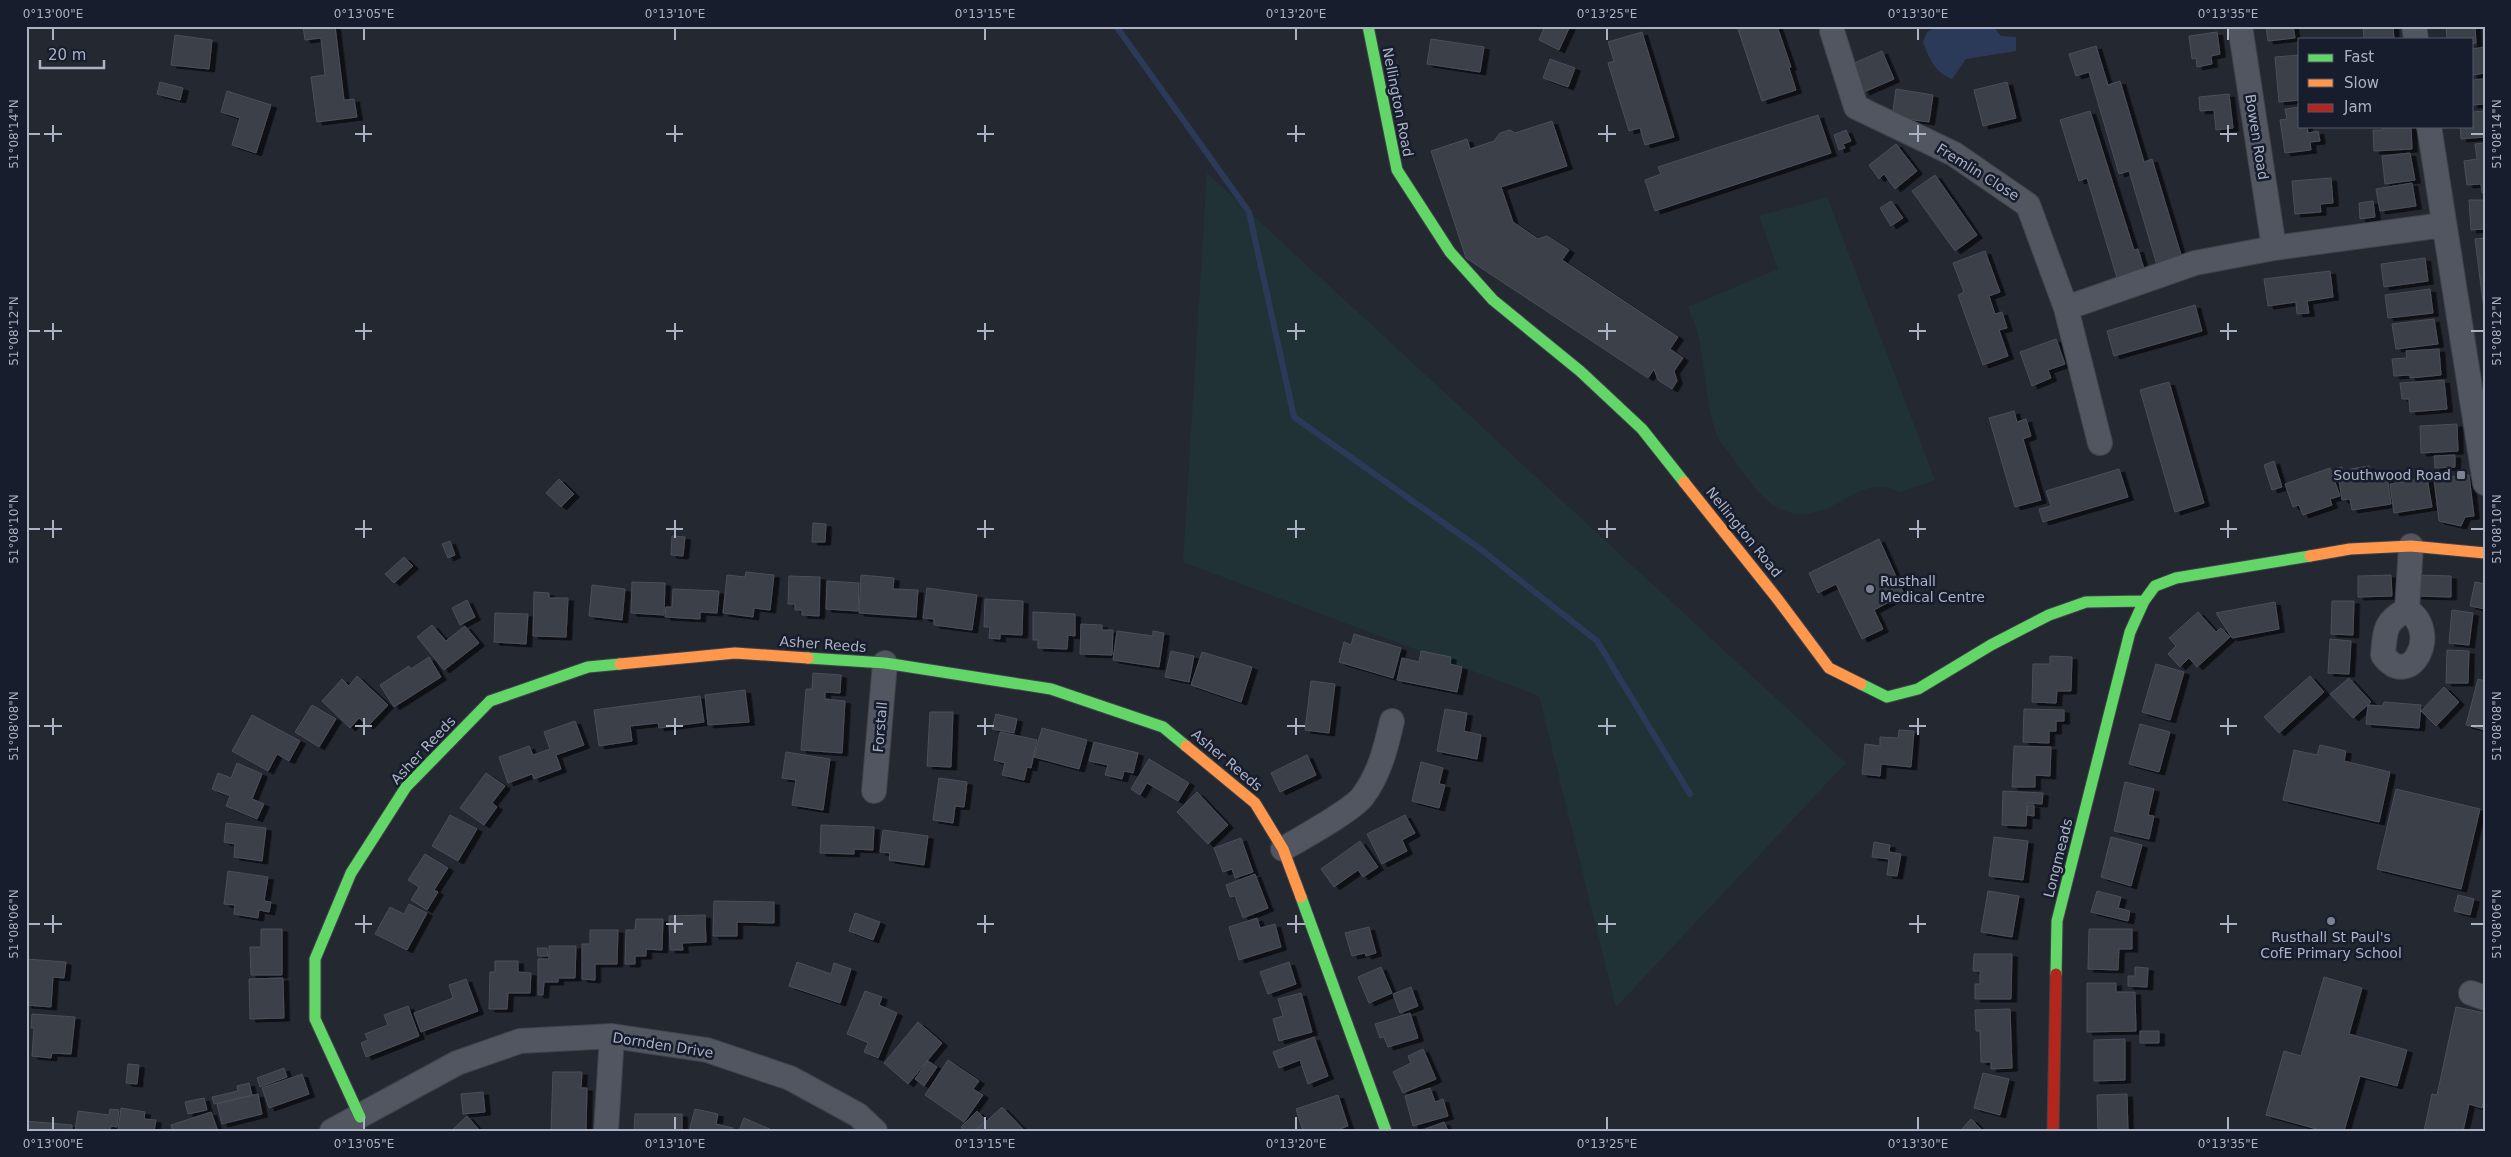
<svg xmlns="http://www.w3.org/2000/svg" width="2511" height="1157" font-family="'DejaVu Sans',sans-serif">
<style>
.green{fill:#213237}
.water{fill:#2c3a5a}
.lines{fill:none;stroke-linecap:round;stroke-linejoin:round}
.stream{stroke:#2c3a5a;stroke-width:6}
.building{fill:#3b3f48;stroke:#4b4f5a;filter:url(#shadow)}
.street-casing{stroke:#40434b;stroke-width:26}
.fast-casing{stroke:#40434b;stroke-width:13}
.slow-casing{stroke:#40434b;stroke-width:13}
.jam-casing{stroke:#40434b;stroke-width:13}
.street{stroke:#525660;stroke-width:24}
.fast{stroke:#63d668;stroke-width:11}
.slow{stroke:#ff974d;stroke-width:11}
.jam{stroke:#b3261e;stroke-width:11}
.ticks{fill:none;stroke:#abb2c5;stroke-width:2}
.poi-dot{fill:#7c8291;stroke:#171d2c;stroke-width:2}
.labels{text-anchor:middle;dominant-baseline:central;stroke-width:5;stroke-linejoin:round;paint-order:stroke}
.street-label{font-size:14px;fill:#abb2c5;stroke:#171d2c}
.poi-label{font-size:14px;fill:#abb2c5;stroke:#171d2c;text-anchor:end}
.neatline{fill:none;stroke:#abb2c5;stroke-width:2}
.ticks-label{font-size:12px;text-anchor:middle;fill:#abb2c5}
</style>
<defs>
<filter id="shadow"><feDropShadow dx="5.5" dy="3" stdDeviation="0" flood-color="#0009"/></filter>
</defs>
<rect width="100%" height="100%" fill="#242831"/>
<path class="green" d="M1207,173L1846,763L1616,1007L1539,696L1183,562Z
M1827,197L1935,480L1900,492C1868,476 1851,500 1822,510C1778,525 1758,493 1735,461C1729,452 1720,443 1716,433C1705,401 1706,368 1698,335C1696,326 1691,316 1688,307L1778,269L1759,216Z"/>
<path class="water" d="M1939,26H1993L2001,36L2016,37V51L1966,59L1952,79C1935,73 1929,58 1923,42L1927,32Z"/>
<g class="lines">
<path class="stream" d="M1116,26L1249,212L1294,417L1479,548L1597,641L1690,794"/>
</g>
<path class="building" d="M303,26H335L344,100L354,99L357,117L317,122L311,77L325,75L321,38L305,40Z
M1545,26H1570L1559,50L1539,40Z
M1737,26H1777L1791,67L1789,68L1796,90L1762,101Z
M2266,26H2293L2295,38L2268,41Z
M2363,26H2393L2394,39H2364Z
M2446,26H2475L2476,43L2472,44V39H2447Z
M1642,32L1674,137L1645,145L1640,128L1629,131L1608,63L1614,61L1608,42Z
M2217,32L2220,54L2211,56L2212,64L2197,67L2196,58L2192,59L2189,36Z
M175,35L212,40L209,69L171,65Z
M1431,39L1484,47L1480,72L1427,64Z
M2096,46L2108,85L2120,81L2144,162L2152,159L2182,258L2157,265L2129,171L2119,174L2089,72L2076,76L2069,54Z
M2485,47V73L2472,75V49Z
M1882,51L1894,79L1864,92L1852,64Z
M2300,55V100L2279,102L2275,57Z
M1550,59L1575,68L1568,87L1543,78Z
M2485,79V104L2472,105V80Z
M160,82L183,88L180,100L157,94Z
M2007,82L2016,118L1983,126L1974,90Z
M1896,89L1933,95L1929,122L1892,117Z
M227,91L271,105L256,153L232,145L240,118L221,112Z
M2229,94L2233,128L2216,130L2214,110L2200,111L2199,97Z
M2300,107V126H2307L2308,133L2318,131L2320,141L2310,142L2311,150L2285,153L2280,120L2287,119L2285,109Z
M2090,111L2134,250L2138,249L2144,269L2117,278L2087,178L2079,181L2060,120Z
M2485,111V137L2461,139L2460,126H2472V112Z
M1818,115L1831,153L1655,211L1645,180L1661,174L1658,167Z
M1552,121L1567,166L1501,187L1513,222L1538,239L1547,236L1569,250L1562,260L1678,337L1670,349L1683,358L1674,371L1677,381L1672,389L1658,380L1654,369L1648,378L1466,258L1431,151L1467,139L1470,149L1494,141L1500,133L1510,130L1515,133Z
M2383,126H2411L2412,149L2374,151L2373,130H2383Z
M1846,130L1851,141L1843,144L1845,148L1839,150L1834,135Z
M2485,143V193H2482L2481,184L2467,185L2464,161L2477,159L2475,144Z
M1896,144L1917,171L1895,189L1884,174L1879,179L1869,165Z
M2410,153L2415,180L2385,184L2382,156Z
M1935,175L1977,235L1955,251L1912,191Z
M2331,178L2333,203L2320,204L2321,212L2295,214L2292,181Z
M2412,183L2416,206L2380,211L2376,189Z
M2469,200H2485V229L2471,230Z
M1891,201L1903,218L1891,226L1880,208Z
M2373,201L2375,217L2360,219L2359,203Z
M2485,238V318L2475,239Z
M1985,251L2000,292L1989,296L1995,314L2002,312L2007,328L1999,330L2008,356L1983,365L1958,295L1964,292L1953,263Z
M2425,258L2428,281L2384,287L2381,264Z
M2330,271L2333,297L2307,301L2309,313L2297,314L2296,302L2268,306L2264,279Z
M2430,289L2433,313L2388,318L2385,295Z
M2195,305L2202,331L2114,356L2107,331Z
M2434,319L2438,344L2396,349L2392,324Z
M2056,339L2065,364L2048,370L2051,378L2032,386L2020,352Z
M2439,349L2441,375L2410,378V375L2394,376L2392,359L2407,358L2406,351Z
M2444,380L2447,409L2410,412L2409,399H2402L2400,383Z
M2169,382L2204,503L2175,512L2140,390Z
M2014,411L2017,422L2026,419L2031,436L2023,439L2041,500L2015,507L1989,418Z
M2457,424L2458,451L2421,453L2420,426Z
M2455,455V467L2435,468L2434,456Z
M2274,461L2282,487L2272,490L2264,465Z
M2369,466L2371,477L2387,475L2391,504L2352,510L2350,499L2342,500L2337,468L2342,467L2344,480L2352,479L2351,469Z
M2330,468L2340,496L2330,499L2332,505L2303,515L2299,505L2293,507L2285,484Z
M2119,469L2128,497L2043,522L2039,509L2051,506L2046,491Z
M2469,475L2474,516L2465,517L2461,526L2439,521L2434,478Z
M2427,478L2432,507L2394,513L2390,484Z
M559,479L574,494L561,507L546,493Z
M813,523L826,524L825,542H812Z
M672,536L685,537L683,556L671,555Z
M1879,539L1904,594L1874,610L1883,629L1862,639L1836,584L1818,593L1809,573Z
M450,541L455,555L448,558L442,544Z
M404,557L413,566L394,583L385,574Z
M746,572L774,575L770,610L754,608L753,617L723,613L727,575L745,577Z
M861,575L894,578L893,589L918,590L916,617L859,613Z
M2391,575L2392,596L2358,597V576Z
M2417,575L2451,576V597L2416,596Z
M789,576L820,577L819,616L802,615V610H795V604H788Z
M827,581L859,583L858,611L826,609Z
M632,582L665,583L664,615L631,613Z
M2475,582L2485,584V609L2470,606Z
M592,585L625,589L622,620L589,616Z
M927,588L977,595L972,630L934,625V619L923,618Z
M673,589L719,591L717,613L700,612V619L665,617L666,607H672Z
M534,592L549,593V598H568L566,637L533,636Z
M985,599L1023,601L1022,635L1000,634V639L989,638L990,627H984Z
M467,600L475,617L460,625L452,608Z
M2332,601H2354L2353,635L2331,634Z
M2275,602L2279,629L2232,638L2216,613Z
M2452,610L2473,613L2469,645L2449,643Z
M1033,612L1075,614V636L1068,635L1067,649L1038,648V640H1033Z
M2198,612L2216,632L2221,628L2230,637L2197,667L2189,658L2180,667L2168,654L2176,646L2169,638Z
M495,613L528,614L526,644L494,642Z
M1081,624L1102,625V630H1113L1112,655L1080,654Z
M432,625L446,641L465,626L479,643L444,670L417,637Z
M1117,631L1153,636V631L1164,633L1159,667L1113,660Z
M1354,634L1401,648L1393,678L1339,662L1344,642L1351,645Z
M2330,639L2351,641L2349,674L2328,673Z
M2447,650L2469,651L2468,683H2446Z
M1171,651L1194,656L1189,682L1165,677Z
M1421,651L1451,657L1450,664L1462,667L1457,692L1397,680L1402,658L1419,662Z
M1202,652L1252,667L1241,702L1191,685Z
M2050,656L2072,657L2071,691H2057L2056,703L2032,702L2033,664H2050Z
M429,657L441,677L394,707L380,685L409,666L411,669Z
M2156,664L2184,672L2170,720L2142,712Z
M813,673L841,675L840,693L825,692V699L845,701L842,753L801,750L806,689H812Z
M357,676L388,705L368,726L359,718L350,728L322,701L342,679L349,686Z
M2310,676L2324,692L2279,733L2264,717Z
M2349,678L2371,702L2353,718L2330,694Z
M2478,679L2485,681V730L2466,725Z
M1311,681L1335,684L1329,733L1305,730Z
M2444,687L2459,702L2436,726L2421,711Z
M745,690L749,722L708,725L705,695Z
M700,696L704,722L659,728L658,723L630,726L632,741L599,746L594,710Z
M2384,702L2421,705L2419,728L2366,724L2368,705L2383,706Z
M312,705L336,719L319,747L295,732Z
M1445,709L1467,713L1464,731L1481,735L1477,759L1437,751Z
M2024,709L2064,710V721H2056V731H2049V743L2023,742Z
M930,712H953L951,767L927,766Z
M996,714L1017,719L1014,733L992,729Z
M252,715L300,741L289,761L277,754L268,771L232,751Z
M575,721L584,745L556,755L561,769L534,779L532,774L508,783L499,757L529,746L533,755L550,749L544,732Z
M2140,724L2170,732L2159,772L2129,764Z
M1042,728L1087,740L1079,769L1034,757Z
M1899,730L1914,731L1911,767L1881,764L1880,776L1862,774L1865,744L1880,746V737L1898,738Z
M1000,732L1037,740L1031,768L1027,767L1024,780L1002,775L1005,763L994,760Z
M1094,742L1138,753L1133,773L1124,771L1122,779L1105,775L1108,765L1089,761Z
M2320,745L2346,751L2344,761L2390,772L2379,822L2283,800L2294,750L2317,755Z
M2014,746L2051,747L2050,776L2035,775V787H2012Z
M786,752L830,759L823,810L792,805L796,780L782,778Z
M1307,755L1316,775L1280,792L1271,773Z
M1149,759L1189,783L1178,801L1147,783L1140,795L1131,789Z
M1421,762L1443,768L1439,784L1445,785L1439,808L1412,801Z
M237,763L262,774L252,799L264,804L257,819L226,806L230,796L212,789L218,773L231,778Z
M486,773L505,786L492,803L497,807L484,825L460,808Z
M939,778L967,782L964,807L955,806L953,823L933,820Z
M2125,782L2154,789L2148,815L2154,816L2149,839L2114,831Z
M2396,789L2480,809L2461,889L2377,869Z
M2003,791L2043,793L2042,804L2027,803L2026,826L2002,825Z
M1197,792L1228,825L1208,844L1177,812Z
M2028,805H2034V816L2027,815Z
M450,815L477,829L458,861L432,846Z
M1405,815L1415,833L1402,840L1407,851L1382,864L1367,834Z
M226,823L266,828L262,861L234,857L235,844L224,842Z
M821,825L874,827L873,850L854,849V854L820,853Z
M883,830L928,836L924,865L889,860L890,853L880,852Z
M1994,837L2028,841L2023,880L1989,876Z
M2111,837L2142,845L2131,886L2101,877Z
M1241,838L1253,872L1235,878L1232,869L1223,872L1214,848Z
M1360,841L1378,867L1363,877L1358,870L1334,887L1321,869Z
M1874,842L1890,845L1889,852L1901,854L1897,876L1887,875L1889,859L1872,857Z
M425,854L448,868L434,890L438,892L427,910L411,900L419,887L408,880Z
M228,871L268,877L264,901L271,902L269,912L259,910L258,918L234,914L235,905L224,904Z
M1255,874L1268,908L1243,918L1235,896L1230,897L1226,885Z
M1988,891L2019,896L2012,937L1981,932Z
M2097,891L2121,897L2118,908L2130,911L2128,921L2091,912Z
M2458,895L2474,899L2470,915L2454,911Z
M714,901L774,902V923L737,922V936H713Z
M409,904L427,913L407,950L375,934L390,907L404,914Z
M855,913L880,922L873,940L849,931Z
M705,915L706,942L682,943L683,950H670L669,916Z
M1257,918L1260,928L1275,924L1281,947L1239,960L1229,927Z
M636,919H663L662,950L646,949V956H635V964H625L626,930H635Z
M1369,927L1376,953L1366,956L1365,953L1352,956L1345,933Z
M261,929H282V975H251L250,947H261Z
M2089,929H2132V949H2119L2118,970L2088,969Z
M590,930H618L617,964H595V980L582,979V944H590Z
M549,946H576L575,978H558V982H544L543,995H538V959H549Z
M537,948H547L548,956H538Z
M1974,954H2012L2011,999H1975V984H1980V971H1973Z
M26,959L66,962L64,978L53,977L51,1007L26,1005Z
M495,961H518V972L531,973L530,993H508L507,1009H489L490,972H495Z
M797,962L831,974L834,963L851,969L840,1003L789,986Z
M1289,962L1296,984L1268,994L1260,972Z
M1381,967L1392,993L1369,1003L1358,977Z
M2135,967L2148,968L2147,987L2128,986V976H2135Z
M2324,977L2362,988L2349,1034L2407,1050L2397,1086L2360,1076L2344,1131H2324L2266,1115L2284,1051L2301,1056Z
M283,978L284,1018L250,1019L249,979Z
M466,979L478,1011L421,1032L414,1013L453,998L449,985Z
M2087,983H2116V992H2135L2136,1031L2087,1032Z
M1411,987L1418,1006L1400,1013L1393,994Z
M865,991L882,997L879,1005L897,1013L878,1058L864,1052L868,1043L847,1034Z
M1301,993L1312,1032L1279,1041L1273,1019L1283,1016L1278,999Z
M408,1006L419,1036L366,1057L361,1043L368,1040L365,1034L388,1025L384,1015Z
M2456,1007L2485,1013V1095L2482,1108L2469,1104L2463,1131H2424L2432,1094L2437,1095Z
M2010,1009L2012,1068L1991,1069V1062H1981L1980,1031H1976L1975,1010Z
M1410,1013L1418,1038L1388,1047L1384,1037L1380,1038L1375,1024Z
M32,1014L75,1017L71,1054L52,1053L51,1058L32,1056L34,1028H31Z
M918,1022L942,1043L908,1084L884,1063Z
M2140,1031H2159V1043H2140Z
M1314,1037L1328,1076L1308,1084L1300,1060L1279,1068L1273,1052Z
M2125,1039V1080L2094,1081V1040Z
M1423,1049L1436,1079L1403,1093L1393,1072L1411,1063L1408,1056Z
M948,1060L979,1081L973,1089L983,1095L964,1122L925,1095Z
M928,1061L937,1067L924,1086L915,1079Z
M128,1064L139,1065L137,1084L126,1083Z
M284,1068L287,1077L260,1087L257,1078Z
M553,1072H582L581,1088H587L586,1130H551Z
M1983,1073L2009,1079L2000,1115L1974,1108Z
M302,1074L309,1094L269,1108L262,1088Z
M249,1083L252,1095L214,1104L212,1097L238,1091L237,1086Z
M1430,1088L1435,1102L1443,1099L1448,1116L1413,1126L1405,1096Z
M483,1092L485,1112L463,1114L461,1094Z
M258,1094L262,1114L222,1124L217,1104Z
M2127,1094L2128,1131H2098L2097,1095Z
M1338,1095L1348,1126L1334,1131H1303L1296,1109Z
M204,1098L207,1110L188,1114L185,1102Z
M1002,1107L1024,1130L976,1131Z
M121,1108L145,1112L144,1119L156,1120L154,1131H118Z
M110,1109L119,1110L117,1127L111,1126L110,1131H75L78,1111L109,1115Z
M695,1109L718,1114L716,1124L733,1128L732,1131H689Z
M977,1111L986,1120L975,1131H964L961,1127Z
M211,1112L218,1131H173L171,1125Z
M635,1114H682V1131H634Z
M467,1116L480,1131H451Z
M744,1118L774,1131H739Z
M1971,1119L1983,1131H1960Z
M26,1121L72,1125V1131H26Z
M1444,1122L1448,1131H1420Z"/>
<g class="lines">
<g class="street-casing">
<path id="street" d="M2240,26L2274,248
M2414,26L2416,39
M1832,31L1856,107L1954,154L2028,205L2066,308L2100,443
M2429,126L2485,483
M2066,308L2195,263L2274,248L2443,225
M2407,610C2442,632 2410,692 2383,655C2385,632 2384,621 2407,610Z
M2407,610L2411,546
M874,791L885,663
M1283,849C1300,839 1353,810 1363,796C1380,773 1386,747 1392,721
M2471,993L2485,998
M332,1131L457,1063L520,1041L612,1036L707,1050L790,1078L858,1115L875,1131
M606,1131L612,1036"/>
</g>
<g class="fast-casing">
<path id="fast" d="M1368,26L1397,170L1450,252L1493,300L1580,371L1642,429L1684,482
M808,658L885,663L1051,689L1163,727L1186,746
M1861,684L1887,697L1918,689L1991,645L2049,615L2086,602L2144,601
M1301,897L1386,1131
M2056,974L2057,921L2130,632L2144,601L2155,586L2176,578L2310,556
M360,1117L315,1019V959L351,873L406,787L490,701L588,667L620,664"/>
</g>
<g class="slow-casing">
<path id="slow" d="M1684,482L1776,597L1829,668L1861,684
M2310,556L2350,549L2411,546L2485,553
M620,664L735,653L808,658
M1186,746L1255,803L1283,849L1301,897"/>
</g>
<g class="jam-casing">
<path id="jam" d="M2053,1131L2056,974"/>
</g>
<use href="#street" class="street"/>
<use href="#fast" class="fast"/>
<use href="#slow" class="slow"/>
<use href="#jam" class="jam"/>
</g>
<path class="ticks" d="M53,28V40M364,28V40M675,28V40M985,28V40M1296,28V40M1607,28V40M1918,28V40M2228,28V40M53,125V142M364,125V142M675,125V142M985,125V142M1296,125V142M1607,125V142M1918,125V142M2228,125V142M28,134H40M44,134H62M355,134H372M666,134H683M977,134H994M1287,134H1305M1598,134H1616M1909,134H1926M2220,134H2237M2471,134H2484M53,323V340M364,323V340M675,323V340M985,323V340M1296,323V340M1607,323V340M1918,323V340M2228,323V340M28,331H40M44,331H62M355,331H372M666,331H683M977,331H994M1287,331H1305M1598,331H1616M1909,331H1926M2220,331H2237M2471,331H2484M53,520V538M364,520V538M675,520V538M985,520V538M1296,520V538M1607,520V538M1918,520V538M2228,520V538M28,529H40M44,529H62M355,529H372M666,529H683M977,529H994M1287,529H1305M1598,529H1616M1909,529H1926M2220,529H2237M2471,529H2484M53,718V735M364,718V735M675,718V735M985,718V735M1296,718V735M1607,718V735M1918,718V735M2228,718V735M28,726H40M44,726H62M355,726H372M666,726H683M977,726H994M1287,726H1305M1598,726H1616M1909,726H1926M2220,726H2237M2471,726H2484M53,915V933M364,915V933M675,915V933M985,915V933M1296,915V933M1607,915V933M1918,915V933M2228,915V933M28,924H40M44,924H62M355,924H372M666,924H683M977,924H994M1287,924H1305M1598,924H1616M1909,924H1926M2220,924H2237M2471,924H2484M53,1117V1130M364,1117V1130M675,1117V1130M985,1117V1130M1296,1117V1130M1607,1117V1130M1918,1117V1130M2228,1117V1130"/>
<g class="poi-dot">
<rect x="2456" y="470" width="10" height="10" rx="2.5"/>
<circle cx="1870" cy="589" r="5"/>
<circle cx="2331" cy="921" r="5"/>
</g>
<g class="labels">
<g class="street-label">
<text transform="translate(1398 102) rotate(79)">Nellington Road</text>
<text transform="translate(2257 137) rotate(81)">Bowen Road</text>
<text transform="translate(1978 172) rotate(32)">Fremlin Close</text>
<text transform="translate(1744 532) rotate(51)">Nellington Road</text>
<text transform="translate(823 644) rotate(4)">Asher Reeds</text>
<text transform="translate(880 727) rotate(-85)">Forstall</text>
<text transform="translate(423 750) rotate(-47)">Asher Reeds</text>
<text transform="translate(1227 760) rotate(40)">Asher Reeds</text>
<text transform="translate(2058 858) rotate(-76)">Longmeads</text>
<text transform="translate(663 1045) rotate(9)">Dornden Drive</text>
</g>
<g class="poi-label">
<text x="2451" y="475">Southwood Road</text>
<text x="1880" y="581" text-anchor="start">Rusthall<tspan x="1880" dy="16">Medical Centre</tspan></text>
<text x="2331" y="937" text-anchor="middle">Rusthall St Paul's<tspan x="2331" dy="16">CofE Primary School</tspan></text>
</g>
</g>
<rect width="2511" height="1157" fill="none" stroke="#171d2c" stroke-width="55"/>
<rect x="2298" y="38" width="175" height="90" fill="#171d2c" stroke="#525969"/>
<rect x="2308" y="54" width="25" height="8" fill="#63d668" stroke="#525969"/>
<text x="2344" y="62" font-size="15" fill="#abb2c5">Fast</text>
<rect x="2308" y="79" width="25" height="8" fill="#ff974d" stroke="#525969"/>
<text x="2344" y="88" font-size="15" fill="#abb2c5">Slow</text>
<rect x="2308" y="104" width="25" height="8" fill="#b3261e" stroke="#525969"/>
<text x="2344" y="112" font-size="15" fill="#abb2c5">Jam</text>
<path d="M40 60v8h64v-8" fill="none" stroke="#abb2c5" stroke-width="2.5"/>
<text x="48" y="60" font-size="15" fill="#abb2c5" stroke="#171d2c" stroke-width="4" paint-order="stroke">20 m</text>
<rect x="28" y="28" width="2456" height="1102" class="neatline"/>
<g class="ticks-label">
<text x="53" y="18">0°13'00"E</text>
<text x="364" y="18">0°13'05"E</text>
<text x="675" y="18">0°13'10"E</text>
<text x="985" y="18">0°13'15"E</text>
<text x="1296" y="18">0°13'20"E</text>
<text x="1607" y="18">0°13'25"E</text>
<text x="1918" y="18">0°13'30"E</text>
<text x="2228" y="18">0°13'35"E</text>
<text transform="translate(14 134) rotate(-90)" y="4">51°08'14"N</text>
<text transform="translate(2497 134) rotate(-90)" y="4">51°08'14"N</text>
<text transform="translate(14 331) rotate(-90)" y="4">51°08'12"N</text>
<text transform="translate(2497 331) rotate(-90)" y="4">51°08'12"N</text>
<text transform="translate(14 529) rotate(-90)" y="4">51°08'10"N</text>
<text transform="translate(2497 529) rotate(-90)" y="4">51°08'10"N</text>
<text transform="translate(14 726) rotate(-90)" y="4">51°08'08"N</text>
<text transform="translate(2497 726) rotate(-90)" y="4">51°08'08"N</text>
<text transform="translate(14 924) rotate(-90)" y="4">51°08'06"N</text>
<text transform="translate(2497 924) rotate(-90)" y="4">51°08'06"N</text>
<text x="53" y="1148">0°13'00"E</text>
<text x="364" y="1148">0°13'05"E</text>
<text x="675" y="1148">0°13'10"E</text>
<text x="985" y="1148">0°13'15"E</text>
<text x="1296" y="1148">0°13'20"E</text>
<text x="1607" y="1148">0°13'25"E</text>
<text x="1918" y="1148">0°13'30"E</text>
<text x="2228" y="1148">0°13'35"E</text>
</g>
</svg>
